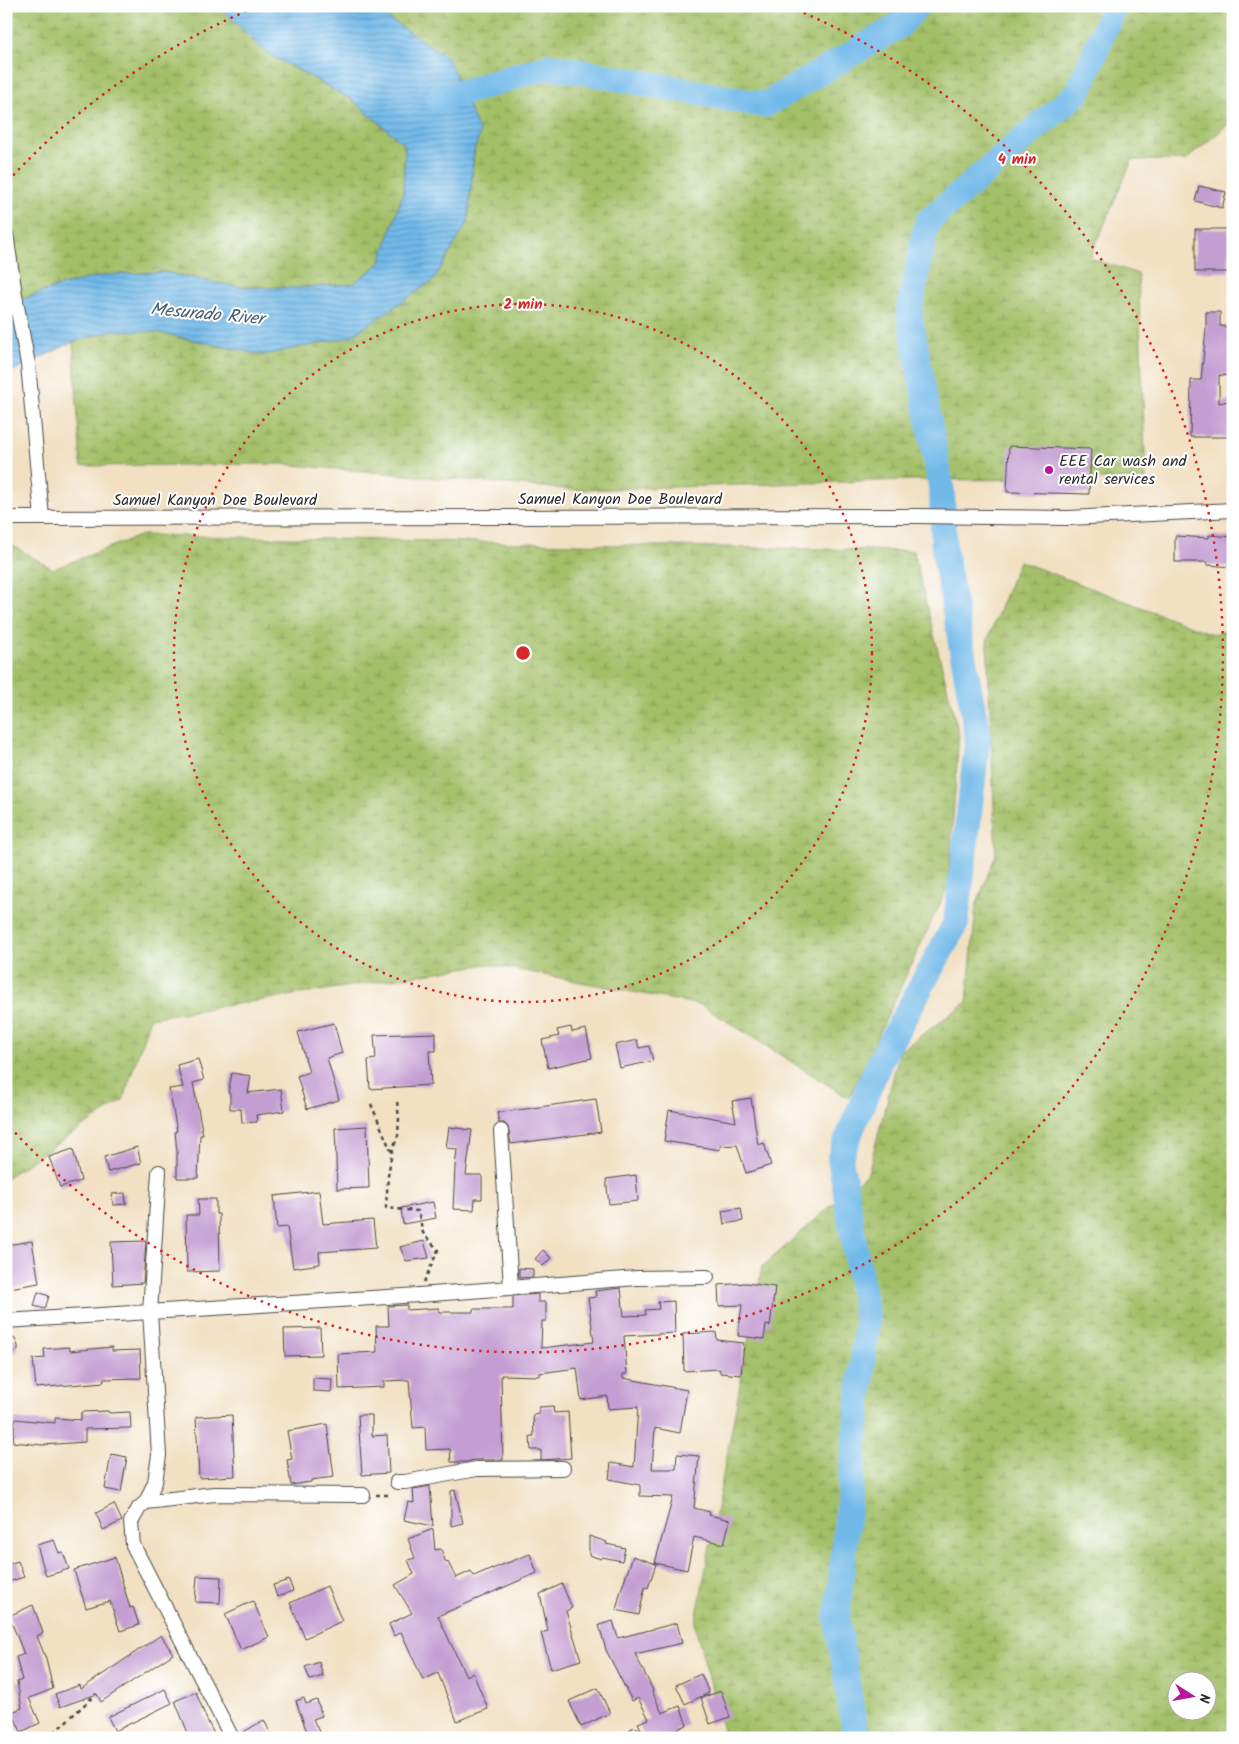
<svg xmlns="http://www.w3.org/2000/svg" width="1239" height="1744" font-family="Kalam,sans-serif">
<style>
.wetland{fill:url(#wetland-marsh);stroke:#67764a;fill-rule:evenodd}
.water{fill:url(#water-rules);stroke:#4e728a}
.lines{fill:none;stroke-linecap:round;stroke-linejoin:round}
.river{stroke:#71b9e9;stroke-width:26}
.building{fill:#c49dd2}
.minor-casing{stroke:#494642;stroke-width:16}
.path{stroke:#494642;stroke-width:2.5;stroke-dasharray:4 4;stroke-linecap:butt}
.minor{stroke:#fff;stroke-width:14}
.ring{fill:none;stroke:#d62828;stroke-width:2.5;stroke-dasharray:2.5 5}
.poi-dot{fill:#b5179e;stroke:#fff;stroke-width:2}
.labels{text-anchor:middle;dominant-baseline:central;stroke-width:4;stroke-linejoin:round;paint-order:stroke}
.poi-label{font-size:16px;fill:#2b2b2b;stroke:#fff;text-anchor:start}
.street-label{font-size:16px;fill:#2b2b2b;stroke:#fff}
.water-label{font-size:18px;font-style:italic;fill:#445d6e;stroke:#fff}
.centre{fill:#d62828;stroke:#fff;stroke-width:2.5}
.ring-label{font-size:15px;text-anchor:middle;font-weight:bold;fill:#d62828;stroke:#fff;stroke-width:4;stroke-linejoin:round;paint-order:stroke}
</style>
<defs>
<pattern id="wetland-marsh" width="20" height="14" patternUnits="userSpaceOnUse" patternTransform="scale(1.25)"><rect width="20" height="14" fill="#a3c068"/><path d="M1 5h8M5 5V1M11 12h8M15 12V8" fill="none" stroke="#859c56"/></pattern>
<pattern id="water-rules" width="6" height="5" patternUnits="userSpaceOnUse" patternTransform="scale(1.25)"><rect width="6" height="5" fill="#71b9e9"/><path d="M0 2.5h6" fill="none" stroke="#5d97bd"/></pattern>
</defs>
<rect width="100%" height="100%" fill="#fff"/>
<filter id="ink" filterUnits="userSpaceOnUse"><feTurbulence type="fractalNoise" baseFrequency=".02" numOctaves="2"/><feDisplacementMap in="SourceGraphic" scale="10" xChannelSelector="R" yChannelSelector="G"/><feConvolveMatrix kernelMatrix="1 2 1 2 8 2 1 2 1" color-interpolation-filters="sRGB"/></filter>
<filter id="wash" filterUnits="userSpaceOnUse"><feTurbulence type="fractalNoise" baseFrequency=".0096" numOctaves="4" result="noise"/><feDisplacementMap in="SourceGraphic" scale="20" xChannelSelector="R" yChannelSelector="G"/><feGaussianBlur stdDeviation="1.12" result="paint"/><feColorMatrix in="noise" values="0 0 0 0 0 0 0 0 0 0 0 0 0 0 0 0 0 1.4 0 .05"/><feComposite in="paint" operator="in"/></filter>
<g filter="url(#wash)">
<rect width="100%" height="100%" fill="#f1e0c2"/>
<path class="wetland" d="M6,6H219L265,52L351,99L405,145L403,193L380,263L353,284L298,288L237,287L163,272L105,275L62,285L6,305Z
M378,6H1233V120L1186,160H1132L1090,258L1138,274L1146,479L908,480L575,490L282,464L81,466L73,342L114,330L156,332L263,355L350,337L468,222L474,151L480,133L382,14Z
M142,535L913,551L959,735L948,886L849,1098L701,1005L487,964L150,1018L123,1100L6,1178V542L53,569Z
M1019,561L1215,635L1233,627V1738H725L695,1626L762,1267L868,1173L900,1051L967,1002L976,906L996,854L987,641ZM1176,1682H1206V1712H1176Z"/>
<path class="water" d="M219,6H378L382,14L448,58L480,133L474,151L468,222L434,280L350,337L263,355L156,332L114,330L73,342L6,374V305L62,285L105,275L163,272L237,287L298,288L353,284L380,263L403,193L405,145L351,99L265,52Z"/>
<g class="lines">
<path class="river" d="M438,100L550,66L765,105L900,25L917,6
M856,1738L837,1619L867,1320L840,1157L880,1061L956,923L978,738L944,549L942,492L909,312L927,222L1078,92L1114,6"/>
</g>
<g id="blocks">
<path class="building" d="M1199,186L1226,192L1222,208L1195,201Z
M1195,229H1229V272H1195Z
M1206,312H1220V326L1233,327L1230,376L1219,375V403L1233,400V437H1190L1191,380H1201L1206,329Z
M1009,446L1091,449L1089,494L1007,492Z
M1209,535L1233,537V567L1207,565V562H1175V536L1209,538Z
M334,1023L342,1053L327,1058L339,1100L307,1109L297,1076L309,1072L298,1032Z
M571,1027L572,1032L586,1029L592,1058L548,1068L542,1040L559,1036L557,1030Z
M436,1033V1051H429L431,1085L370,1089L368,1060L376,1059L374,1035Z
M637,1040L639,1048L649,1046L653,1061L620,1068L615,1045Z
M198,1059L204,1080L193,1083L203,1135H200L198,1178H177V1153L175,1131H177L169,1089L183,1087L177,1065Z
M232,1073L251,1076L248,1093L281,1089L284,1111L256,1115L257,1122L242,1123L241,1109H230V1093H228Z
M751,1098L758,1145L764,1143L771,1165L746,1173L737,1145L720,1146V1150L664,1141L669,1110L736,1122L732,1101Z
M596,1099L601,1132L511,1144L508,1127L504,1123H499L497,1113Z
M367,1126L369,1188L337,1189L335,1128Z
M449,1127L472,1130L466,1175H482V1199H475L474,1210L453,1209L455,1167L457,1149L446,1148Z
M137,1147L141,1163L108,1172L104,1157Z
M73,1149L81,1181L60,1187L49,1157Z
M636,1175L638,1201L609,1204L606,1179Z
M319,1191L323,1224L373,1220L376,1248L319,1252L320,1264L293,1268L287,1227L277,1228L274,1196Z
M125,1193L126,1204L113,1205L112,1194Z
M198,1199H216V1214H219L220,1271L187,1272L186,1215H199Z
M433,1202L436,1218L403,1224L401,1208Z
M741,1208L743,1221L724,1224L722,1211Z
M32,1241L39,1283L10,1288L6,1263V1245Z
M146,1241L143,1283L113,1285L111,1242Z
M424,1241L429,1258L406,1261L400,1247Z
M543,1250L551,1258L543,1266L535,1259Z
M519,1268L533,1269V1277L519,1278Z
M746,1283L775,1287L770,1326L766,1325L764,1339L738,1336L742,1305L719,1306L718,1285Z
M621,1288L624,1316L646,1315L645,1310L659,1309L658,1302L674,1301L675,1333L624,1336L627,1374H623V1378L687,1390L680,1433L655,1428L652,1469H676L677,1454L699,1456L694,1508L710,1512L709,1515L730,1520L724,1544L694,1537L687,1570L655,1563L673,1497L640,1496V1485L609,1479L611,1463L634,1467L638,1407L608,1409L607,1396L581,1400L577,1368L540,1373V1376L501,1375L503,1460H474L467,1462H451L450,1449L426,1450L425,1427L413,1428L409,1380L384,1381V1387L339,1389L338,1354L377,1352L376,1326H389L388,1306L407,1305V1310L439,1308V1312H473V1309H513V1296L538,1294V1302H546V1321H542L541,1348L594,1342L588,1298L596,1297L595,1291Z
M38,1292L49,1296L45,1309L34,1306Z
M320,1328L321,1355L285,1356L284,1329Z
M716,1332L717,1340L744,1343L741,1375L720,1373V1369L684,1371L683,1334Z
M6,1335L15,1339L18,1346V1350L6,1359Z
M69,1347L70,1351L112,1347V1351L140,1350L141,1378L103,1379L104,1382L36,1388L33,1359L45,1358L44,1349Z
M313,1378L332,1379L331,1392L313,1391Z
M553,1406L554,1413L568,1412L571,1458L541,1460V1450H531L530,1436H534L533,1415L539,1414V1407Z
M108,1411L109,1413L130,1412L131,1428L85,1429V1442L42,1445L13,1442L15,1419L55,1423V1418L81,1420V1412Z
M232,1415L235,1476L199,1478L196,1417Z
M358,1415H372V1436L387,1435L389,1473L362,1475Z
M327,1424L334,1477L311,1480V1482L291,1485L287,1460L292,1459L287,1431Z
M111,1454L127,1457L121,1492L105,1489Z
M430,1486L433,1526L404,1520L408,1502L414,1503L413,1489Z
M455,1490L463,1523L451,1526V1491Z
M114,1504L122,1521L103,1530L96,1513Z
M433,1529L435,1550L441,1549L446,1563L448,1562L456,1578L471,1571L474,1576L492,1568V1569L530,1554L537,1573L438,1616L466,1676L473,1673L488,1709L457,1721L438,1673L423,1680L401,1632L394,1636L389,1624L412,1613L395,1585L414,1574L408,1560L415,1558L408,1539Z
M589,1536L607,1542L606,1544L625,1548L622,1561L602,1557L601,1559L589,1555Z
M54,1540L59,1553L63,1552L69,1569L46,1576L37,1545Z
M633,1556L656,1564L648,1588L645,1587L639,1615L616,1610L621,1590Z
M115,1557L130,1608L133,1607L139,1625L120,1631L110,1601L86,1608L74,1570Z
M18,1561L24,1577L6,1583V1565Z
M197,1576L221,1577L220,1603L195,1602Z
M289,1580L293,1591L277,1597L273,1585Z
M562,1584L572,1608L566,1611L581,1660L551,1669L541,1633L548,1631L540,1594Z
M327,1586L342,1621L305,1638L290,1603Z
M253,1601L269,1637L241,1650L225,1614Z
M33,1605L43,1633L37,1636L46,1659L53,1689L29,1698L40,1723L21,1732L12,1712L22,1708L17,1682L22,1680L16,1657L24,1654L9,1616Z
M613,1621L618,1638L677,1623L682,1643L635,1654L653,1690L652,1691L662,1713L680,1706L687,1725L675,1730L678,1738H643V1733L638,1723L649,1719L638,1698L632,1701L606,1650L599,1625Z
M161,1635L173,1654L101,1702L97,1694L60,1707L55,1694L80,1685L81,1689Z
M319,1662L323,1676L310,1680L305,1667Z
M701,1674L709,1693L685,1704L676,1685Z
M598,1688L610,1713L581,1727L569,1701Z
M165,1689L172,1703L115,1731L108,1717Z
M721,1691L730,1717L710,1724L701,1698Z
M196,1692L206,1718L216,1738H190L175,1701Z
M304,1698L306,1704L317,1700L322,1716L313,1719L322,1738H309L296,1701Z
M264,1720L273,1738H241L240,1734Z"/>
</g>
</g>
<g filter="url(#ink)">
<use href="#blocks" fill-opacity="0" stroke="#494642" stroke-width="1"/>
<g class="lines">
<g class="minor-casing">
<path id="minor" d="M6,234L16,301L28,364L42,518
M6,518L918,516L1068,518L1233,510
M501,1131L511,1287
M159,1172L150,1312L159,1455L155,1482L146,1502L139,1508L131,1522L133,1545L232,1738
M6,1321L419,1295L637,1278L707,1277
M397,1482H405L477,1469L563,1468
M146,1502L214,1494L363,1495
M634,1738L635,1735"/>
</g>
<path class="path" d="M397,1102L399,1118L398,1135L392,1152L388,1176L386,1208L418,1211L423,1233L438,1250L424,1282
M371,1104L391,1151
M376,1495H390
M48,1738L96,1694"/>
<use href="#minor" class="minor"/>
</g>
</g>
<g class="ring">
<circle cx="523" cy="653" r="349"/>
<path d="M8 181A699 699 0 0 1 256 7M790 7A699 699 0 1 1 8 1125"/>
</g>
<circle class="poi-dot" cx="1049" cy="470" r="5"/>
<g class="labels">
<g class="poi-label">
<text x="1059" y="461">EEE Car wash and<tspan x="1059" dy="18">rental services</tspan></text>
</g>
<g class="street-label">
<text x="620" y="499">Samuel Kanyon Doe Boulevard</text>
<text x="215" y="500">Samuel Kanyon Doe Boulevard</text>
</g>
<g class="water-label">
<text transform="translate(207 315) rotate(5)">Mesurado River</text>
</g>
</g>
<circle cx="523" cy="653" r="8" class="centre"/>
<g class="ring-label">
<text x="1017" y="164">4 min</text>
<text x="523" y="309">2 min</text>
</g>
<rect width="1239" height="1744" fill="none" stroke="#fff" stroke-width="25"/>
<g transform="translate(1192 1696) rotate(101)"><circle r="24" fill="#ffffff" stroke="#aaaaaa"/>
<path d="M0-4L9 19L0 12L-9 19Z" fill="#b5179e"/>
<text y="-8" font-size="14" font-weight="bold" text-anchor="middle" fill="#2b2b2b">N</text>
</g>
</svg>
